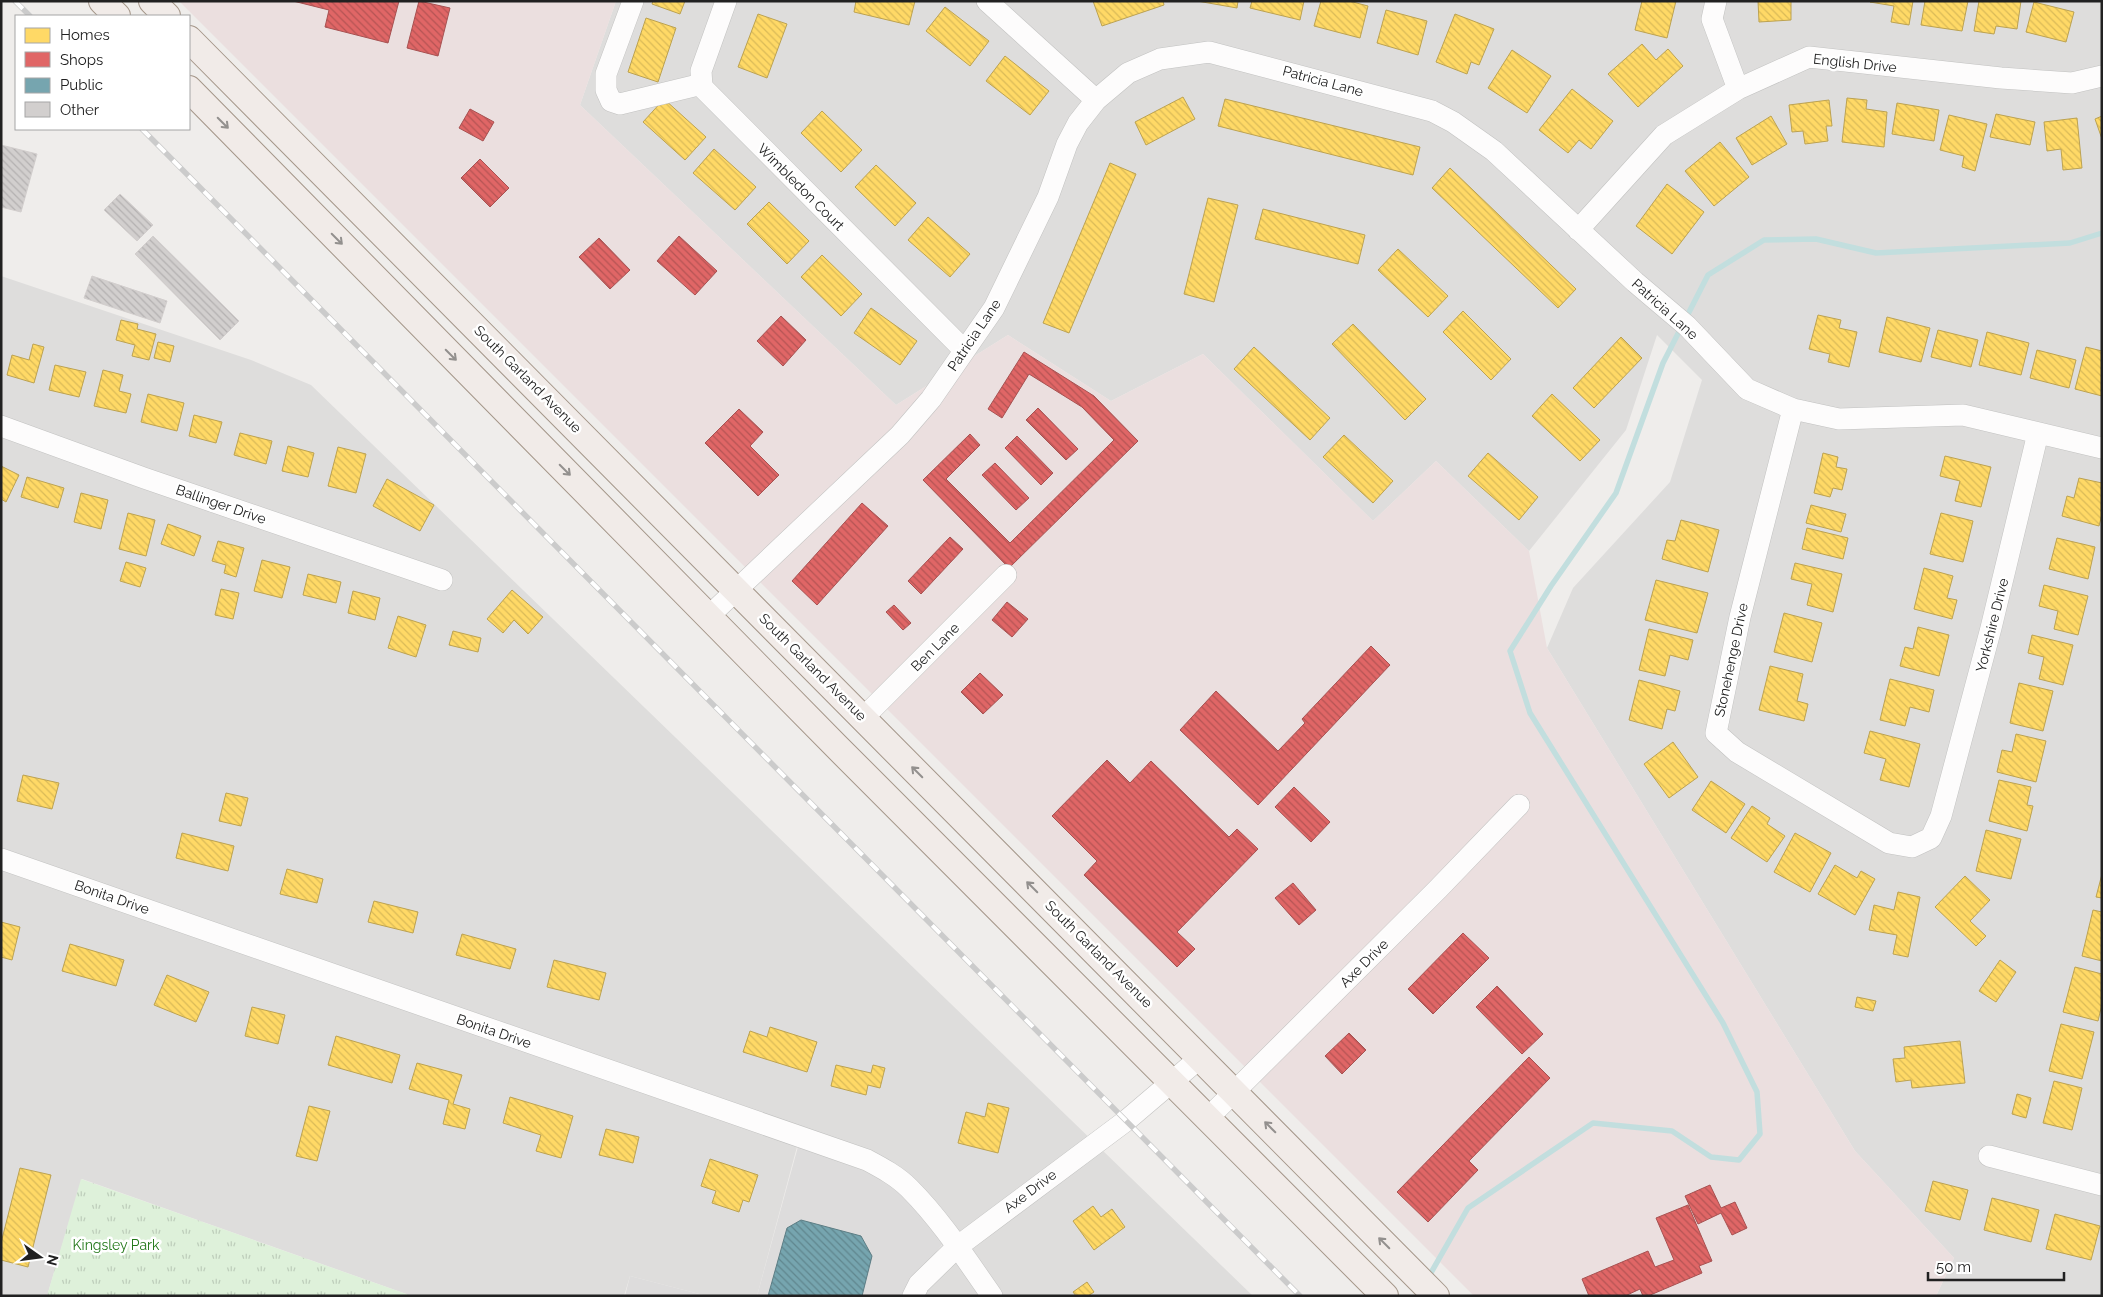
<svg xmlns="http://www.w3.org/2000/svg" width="2103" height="1297" font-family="Raleway,sans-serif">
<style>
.residential{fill:#dedddc}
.commercial{fill:#ebdfdf}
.religious{fill:#dddcdc}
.park{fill:url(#park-tufts)}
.homes{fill:url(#homes-back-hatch);stroke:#bca251}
.shops{fill:url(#shops-back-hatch);stroke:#a75151}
.public{fill:url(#public-back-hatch);stroke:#5c7d84}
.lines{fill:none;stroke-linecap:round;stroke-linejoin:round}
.stream{stroke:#c2dede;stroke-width:5.5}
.building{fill:url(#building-back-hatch);stroke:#d2cecd}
.minor-casing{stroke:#c2c2c1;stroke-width:22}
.major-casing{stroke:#a49689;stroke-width:28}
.minor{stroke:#fdfcfc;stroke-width:21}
.major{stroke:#f1ebe8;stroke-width:26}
.rail-casing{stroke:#cbcbcb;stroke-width:5.5}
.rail{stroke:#fff;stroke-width:4;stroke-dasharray:11;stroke-linecap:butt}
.oneway{stroke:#93908e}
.labels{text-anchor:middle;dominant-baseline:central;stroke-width:5;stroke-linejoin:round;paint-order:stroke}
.street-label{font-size:14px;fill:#212121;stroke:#fff}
.park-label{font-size:14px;fill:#217718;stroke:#fff}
</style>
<defs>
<pattern id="park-tufts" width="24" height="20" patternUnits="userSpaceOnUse" patternTransform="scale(1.25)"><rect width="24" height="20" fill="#def1da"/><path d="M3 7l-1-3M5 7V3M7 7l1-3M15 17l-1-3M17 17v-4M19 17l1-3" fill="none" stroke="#becebb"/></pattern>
<pattern id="homes-back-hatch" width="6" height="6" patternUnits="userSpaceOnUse" patternTransform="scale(1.25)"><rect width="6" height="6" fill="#ffd966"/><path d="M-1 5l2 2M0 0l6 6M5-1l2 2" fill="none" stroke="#daba58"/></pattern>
<pattern id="shops-back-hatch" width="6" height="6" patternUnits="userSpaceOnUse" patternTransform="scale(1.25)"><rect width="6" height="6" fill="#e06666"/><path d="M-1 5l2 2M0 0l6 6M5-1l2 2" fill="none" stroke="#b55454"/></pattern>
<pattern id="public-back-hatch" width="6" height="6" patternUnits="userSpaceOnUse" patternTransform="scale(1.25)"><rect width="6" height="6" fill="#76a5af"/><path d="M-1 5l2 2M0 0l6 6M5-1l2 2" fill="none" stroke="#60868e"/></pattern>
<pattern id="building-back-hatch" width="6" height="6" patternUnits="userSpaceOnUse" patternTransform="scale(1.25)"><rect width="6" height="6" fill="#d2cfce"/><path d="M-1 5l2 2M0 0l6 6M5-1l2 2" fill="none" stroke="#b4b1b1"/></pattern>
</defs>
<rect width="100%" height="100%" fill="#efedeb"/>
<path class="residential" d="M616,1H2102V1296H1936L1954,1258L1855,1151L1547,648L1573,588L1670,482L1702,380L1657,335L1626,430L1529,551L1436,461L1373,521L1203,354L1111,401L1008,335L896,405L580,105Z
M1,276L251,360L311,385L1253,1296H903L944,1243L798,1143L757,1296H707L630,1276L624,1296H412L82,1179L47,1296H1Z"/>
<path class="commercial" d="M179,1H616L580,105L896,405L1008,335L1111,401L1203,354L1373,521L1436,461L1529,551L1547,648L1855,1151L1954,1258L1936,1296H1474Z"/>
<path class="religious" d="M799,1143L845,1159L895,1185L944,1242L903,1296H757Z
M630,1276L707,1296H625Z"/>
<path class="park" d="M81,1179L412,1296H47Z"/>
<path class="homes" d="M653,1H685L680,14L652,4Z
M856,1H915L909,25L854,12Z
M1093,1H1163L1164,5L1102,26Z
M1197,1H1238L1237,8Z
M1252,1H1304L1300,20L1250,8Z
M1321,1H1349L1368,6L1360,38L1314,26Z
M1642,1H1676L1667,38L1635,30Z
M1758,1H1791V20L1759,22Z
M1913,1L1909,25L1891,22L1894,6L1870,2Z
M1925,1H1968L1962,31L1921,25Z
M1979,1H2021L2017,29L1996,26L1994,34L1974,31Z
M2034,2L2074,12L2066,42L2026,32Z
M945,7L989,41L970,66L926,31Z
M1386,10L1427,21L1418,55L1377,43Z
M758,14L787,24L767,78L738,67Z
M1455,14L1494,29L1479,65L1471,62L1467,74L1436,62Z
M646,18L676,28L658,82L628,72Z
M1642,44L1656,60L1668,49L1683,66L1638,107L1608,74Z
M1512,50L1551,76L1527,113L1488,88Z
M1005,56L1049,91L1030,115L986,81Z
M1572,89L1613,121L1591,149L1579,140L1568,153L1539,130Z
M1183,97L1195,119L1146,145L1135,122Z
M1847,98L1867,100L1866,109L1887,112L1884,147L1842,142Z
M664,99L706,137L685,160L643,122Z
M1225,99L1420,147L1413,175L1218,126Z
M1829,100L1832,126H1826L1828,141L1805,144L1803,131L1792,132L1789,105Z
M1897,103L1939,110L1934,141L1892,134Z
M822,111L862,150L841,172L801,133Z
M1996,114L2035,122L2030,145L1990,137Z
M1949,115L1987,124L1975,171L1962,167L1964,156L1940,150Z
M1771,116L1787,144L1752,165L1736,138Z
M2102,116V139L2095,119Z
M2077,118L2082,168L2063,170L2061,149L2047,151L2044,122Z
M1720,142L1749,177L1714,206L1685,171Z
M714,149L756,187L735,210L693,173Z
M1110,163L1136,174L1069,333L1043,323Z
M876,165L916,203L895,226L855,187Z
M1450,168L1576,289L1558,308L1432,188Z
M1667,184L1704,212L1672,254L1636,226Z
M1208,198L1238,205L1214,302L1184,294Z
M769,202L809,241L787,264L747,224Z
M1263,209L1365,235L1358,264L1255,239Z
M928,217L970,254L950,277L908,240Z
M1398,249L1448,296L1428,317L1378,270Z
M822,255L862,294L841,316L801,277Z
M871,308L917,341L900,365L854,333Z
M1463,311L1511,359L1491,380L1443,332Z
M1818,315L1841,320L1839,328L1857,332L1849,367L1828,362L1830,354L1809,349Z
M1887,317L1930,328L1921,362L1879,352Z
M121,320L138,324L137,329L156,334L149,360L132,356L135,345L116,340Z
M1353,324L1426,399L1405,420L1332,344Z
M1938,330L1978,340L1971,367L1931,357Z
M1987,332L2029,343L2021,375L1979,365Z
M1621,337L1642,358L1594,408L1573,388Z
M158,342L174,346L170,362L154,358Z
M33,344L44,347L34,383L7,375L12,355L29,360Z
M1254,347L1330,418L1310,440L1234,369Z
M2086,347L2102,351V396L2075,389Z
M2037,350L2076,360L2069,388L2030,378Z
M55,365L86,372L79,397L49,390Z
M103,370L123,375L119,391L131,394L126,413L94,406Z
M148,394L184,403L177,431L141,422Z
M1552,394L1600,440L1580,461L1532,416Z
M194,415L222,422L216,443L189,436Z
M240,433L272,441L266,464L234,455Z
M1344,435L1393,481L1373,503L1323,457Z
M288,446L314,453L308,477L282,471Z
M338,447L366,454L356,493L328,486Z
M1488,453L1538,497L1519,520L1468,476Z
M1823,453L1838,457L1836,467L1847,469L1842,490L1833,488L1830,497L1814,493Z
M1945,456L1991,467L1981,507L1955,501L1960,481L1940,476Z
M1,466L19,475L6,502L1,499Z
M27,477L64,488L58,508L21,497Z
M2079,478L2102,483V514L2099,526L2062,516L2067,496L2074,498Z
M387,479L434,505L420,531L373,506Z
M81,493L108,500L101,529L74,522Z
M1811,505L1846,514L1841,532L1806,523Z
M128,513L155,520L146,556L119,549Z
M1941,513L1973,521L1963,562L1930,554Z
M1681,520L1719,530L1708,572L1662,559L1667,540L1675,541Z
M168,524L201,536L194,556L161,544Z
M1807,528L1848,538L1843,559L1802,549Z
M2057,538L2095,547L2088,579L2049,569Z
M218,541L244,548L236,577L224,573L226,565L212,561Z
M262,560L290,567L282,598L254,591Z
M126,562L146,568L140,587L120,581Z
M1795,563L1842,574L1833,612L1807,605L1812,584L1791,579Z
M1924,568L1953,576L1947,598L1957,600L1952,619L1914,609Z
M308,574L341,582L336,603L303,595Z
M1656,580L1708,593L1697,633L1645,620Z
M2044,585L2088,596L2078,635L2054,629L2058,611L2039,606Z
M221,589L239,593L233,619L215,615Z
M512,590L543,617L528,634L514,620L503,633L487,619Z
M353,591L380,598L375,620L348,613Z
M1784,613L1822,623L1812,662L1774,652Z
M398,616L426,625L416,657L388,648Z
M1918,627L1949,635L1939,676L1900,666L1905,647L1913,649Z
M1649,629L1693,640L1688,660L1670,655L1665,676L1639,670Z
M453,631L481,638L478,652L449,645Z
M2032,635L2073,645L2063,685L2039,679L2044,657L2028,653Z
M1770,666L1803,674L1797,701L1808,704L1804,721L1759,710Z
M1890,679L1934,690L1929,712L1910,707L1905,726L1880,720Z
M1639,680L1680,691L1675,711L1667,709L1662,729L1629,720Z
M2019,683L2053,691L2043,731L2010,723Z
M1870,731L1920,744L1909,787L1880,780L1886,759L1864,753Z
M2016,734L2046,741L2036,782L1997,772L2002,750L2012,752Z
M1673,742L1698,777L1669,798L1644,764Z
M23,775L59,783L52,809L17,801Z
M1999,780L2031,787L2027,805L2033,806L2027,831L1989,821Z
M1711,781L1745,804L1726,833L1692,810Z
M226,793L248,798L241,826L219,821Z
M1752,806L1770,818L1767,824L1785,836L1767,862L1731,838Z
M1986,830L2021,839L2011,879L1976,871Z
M182,833L234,846L228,871L176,858Z
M1795,833L1831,853L1810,892L1774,872Z
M1835,865L1857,878L1861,871L1875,879L1855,915L1818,894Z
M287,869L323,879L317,903L280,894Z
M2102,874V898L2096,897Z
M1965,876L1990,900L1970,921L1986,936L1976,946L1935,907Z
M1898,892L1920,897L1908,957L1893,954L1897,935L1869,930L1874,905L1894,910Z
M374,901L418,912L413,933L368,922Z
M2093,910L2102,912V961L2082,956Z
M1,922L20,927L12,960L1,957Z
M462,934L516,949L510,969L456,955Z
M70,944L124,960L116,986L62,971Z
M554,960L606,973L599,1000L547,987Z
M2000,960L2016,972L1996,1002L1979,991Z
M2075,967L2102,974V1004L2098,1021L2063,1012Z
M167,975L209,992L196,1022L154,1005Z
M1857,997L1876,1001L1873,1011L1855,1007Z
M252,1007L285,1015L278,1044L245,1036Z
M2061,1024L2094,1032L2082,1079L2049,1071Z
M770,1027L817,1042L807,1072L743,1052L750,1031L767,1037Z
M336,1036L400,1055L392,1083L328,1065Z
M1960,1041L1965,1083L1912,1088L1911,1080L1896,1082L1893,1059L1905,1058L1904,1047Z
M417,1063L462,1075L453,1104L470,1109L465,1129L443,1124L449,1100L409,1089Z
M836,1065L871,1073L873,1065L885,1068L880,1088L868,1085L866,1095L831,1086Z
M2054,1081L2082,1088L2072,1130L2043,1123Z
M2017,1094L2031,1098L2026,1118L2012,1114Z
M510,1097L573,1116L561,1158L536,1151L541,1135L503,1123Z
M988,1103L1009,1108L998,1153L958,1143L966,1112L985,1117Z
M309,1106L330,1111L317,1161L296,1156Z
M606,1129L639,1137L633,1163L599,1155Z
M710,1159L758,1175L749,1202L743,1200L739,1212L712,1203L716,1191L701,1186Z
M20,1168L51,1175L28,1267L1,1260V1243Z
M1933,1181L1968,1190L1960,1220L1925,1211Z
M1992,1198L2039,1210L2031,1242L1984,1230Z
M1093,1206L1101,1217L1112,1209L1125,1227L1094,1250L1073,1221Z
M2055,1214L2100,1226L2091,1260L2046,1249Z
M1087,1282L1094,1292L1088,1296H1076L1073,1292Z"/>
<path class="shops" d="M293,1H399L388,43L325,27L329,10Z
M419,1L450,8L438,56L407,48Z
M470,109L494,122L483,141L459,128Z
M480,159L509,188L490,207L461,178Z
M679,236L717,271L695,295L657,261Z
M599,238L630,270L610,289L579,257Z
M781,316L806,340L783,366L757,341Z
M1024,352L1094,396L1138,441L1009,568L923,480L970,434L980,445L946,479L1010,543L1114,440L1082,407L1029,374L1002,418L988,409Z
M1038,408L1078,449L1066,460L1026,420Z
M739,409L763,432L750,446L779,475L758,496L705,443Z
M1017,436L1053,473L1041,485L1005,448Z
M995,463L1029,498L1016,510L982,475Z
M862,503L888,526L817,605L792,581Z
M950,537L963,549L921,594L908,581Z
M1007,602L1028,619L1012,637L992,620Z
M894,605L911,623L903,630L886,612Z
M1371,646L1390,665L1258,805L1180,730L1216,691L1278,751L1305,723L1302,719Z
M980,673L1003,695L983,714L961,692Z
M1107,760L1130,783L1151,761L1229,837L1237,829L1258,849L1177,932L1195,949L1177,967L1084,875L1097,861L1052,816Z
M1294,787L1330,822L1311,842L1275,807Z
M1293,883L1316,910L1299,925L1275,898Z
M1463,933L1489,958L1433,1014L1408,989Z
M1497,986L1543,1034L1522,1054L1476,1007Z
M1349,1033L1366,1050L1342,1074L1325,1056Z
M1529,1057L1550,1078L1469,1161L1478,1170L1428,1222L1397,1192Z
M1710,1185L1721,1208L1735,1202L1747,1228L1732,1235L1721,1213L1698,1224L1685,1196Z
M1688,1205L1712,1261L1699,1266L1702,1273L1648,1296H1643L1640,1289L1625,1296H1589L1582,1279L1648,1251L1655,1267L1674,1260L1656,1218Z"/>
<path class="public" d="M801,1220L861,1236L872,1256L862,1296H768L787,1228Z"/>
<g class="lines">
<path class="stream" d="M1428,1278L1468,1208L1593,1123L1672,1131L1711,1157L1739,1160L1760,1134L1757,1092L1723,1023L1530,713L1510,651L1551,586L1616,493L1663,363L1708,275L1764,240L1816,239L1876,253L2070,243L2102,233"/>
</g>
<path class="building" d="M1,145L37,154L21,212L1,207Z
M120,194L153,225L137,241L104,210Z
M153,236L239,321L220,340L135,254Z
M92,276L167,301L160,323L84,298Z"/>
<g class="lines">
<g class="minor-casing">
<path id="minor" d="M633,1L606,74V90L611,101L620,104L702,84
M726,1L701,71L702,87L964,350
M987,1L1096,100
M1716,1L1712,19L1738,89
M1578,230L1664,135L1738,89L1809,57L2001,78L2072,83L2102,76
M1793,409L1740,617L1716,733L1737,752L1889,843L1912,847L1931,838L1941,816L1991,628L2038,433
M1,426L144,478L442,580
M709,616L900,435L931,399L994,308L1048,197L1067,144L1078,123L1096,100L1128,73L1160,59L1209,52L1432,111L1453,122L1494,151L1635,282L1687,326L1747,389L1793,409L1839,419L1963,415L2102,448
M863,718L1006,575
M1,859L867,1160C882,1168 897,1176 909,1188C941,1220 966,1259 992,1296
M1208,1118L1438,889L1519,805
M1989,1156L2102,1185
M913,1296L919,1284L957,1247L1127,1120L1201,1057"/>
</g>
<g class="major-casing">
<path id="major" d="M102,1L117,16
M152,1L167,16
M189,39L1436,1296
M189,89L836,746L1385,1296"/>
</g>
<use href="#minor" class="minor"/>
<use href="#major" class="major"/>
<g class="rail-casing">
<path id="rail" d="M15,1L30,16
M142,129L1300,1296"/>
</g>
<use href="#rail" class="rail"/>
</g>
<defs><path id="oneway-shaft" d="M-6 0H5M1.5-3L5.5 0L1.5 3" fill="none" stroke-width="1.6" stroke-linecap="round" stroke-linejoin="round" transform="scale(1.25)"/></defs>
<g class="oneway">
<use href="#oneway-shaft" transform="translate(223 123) rotate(45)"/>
<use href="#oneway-shaft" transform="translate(337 239) rotate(45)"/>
<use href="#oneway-shaft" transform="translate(451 355) rotate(45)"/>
<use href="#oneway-shaft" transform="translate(565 470) rotate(45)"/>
<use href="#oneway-shaft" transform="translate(917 772) rotate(-135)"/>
<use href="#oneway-shaft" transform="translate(1032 887) rotate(-135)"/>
<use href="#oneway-shaft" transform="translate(1270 1127) rotate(-135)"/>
<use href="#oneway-shaft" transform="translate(1384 1243) rotate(-135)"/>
</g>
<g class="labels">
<g class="street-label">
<text transform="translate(1855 63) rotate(6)">English Drive</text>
<text transform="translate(1323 81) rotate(15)">Patricia Lane</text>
<text transform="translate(801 187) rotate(45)">Wimbledon Court</text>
<text transform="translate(1665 309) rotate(42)">Patricia Lane</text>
<text transform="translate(974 335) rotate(-56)">Patricia Lane</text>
<text transform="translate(528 379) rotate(45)">South Garland Avenue</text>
<text transform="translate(221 504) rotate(19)">Ballinger Drive</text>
<text transform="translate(1992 625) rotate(-76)">Yorkshire Drive</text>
<text transform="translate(935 647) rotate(-45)">Ben Lane</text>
<text transform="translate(1731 660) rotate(-78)">Stonehenge Drive</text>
<text transform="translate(813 667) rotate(45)">South Garland Avenue</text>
<text transform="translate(112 897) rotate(19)">Bonita Drive</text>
<text transform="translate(1099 954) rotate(45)">South Garland Avenue</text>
<text transform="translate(1364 963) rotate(-45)">Axe Drive</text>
<text transform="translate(494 1031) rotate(19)">Bonita Drive</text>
<text transform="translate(1030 1191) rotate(-37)">Axe Drive</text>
</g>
<g class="park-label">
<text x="116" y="1245">Kingsley Park</text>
</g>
</g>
<rect width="2103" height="1297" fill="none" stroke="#212121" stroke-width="5"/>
<rect x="15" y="15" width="175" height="115" fill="#ffffff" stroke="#a6a6a6"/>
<rect x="25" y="28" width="25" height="15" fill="#ffd966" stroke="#a6a6a6"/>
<text x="60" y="40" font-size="15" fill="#212121">Homes</text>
<rect x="25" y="52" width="25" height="15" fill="#e06666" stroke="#a6a6a6"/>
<text x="60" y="65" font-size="15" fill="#212121">Shops</text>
<rect x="25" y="78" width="25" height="15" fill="#76a5af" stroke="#a6a6a6"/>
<text x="60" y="90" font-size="15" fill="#212121">Public</text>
<rect x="25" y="102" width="25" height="15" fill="#d2cfce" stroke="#a6a6a6"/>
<text x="60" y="115" font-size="15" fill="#212121">Other</text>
<g transform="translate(40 1257) rotate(104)" stroke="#ffffff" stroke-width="4" paint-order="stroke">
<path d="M0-4L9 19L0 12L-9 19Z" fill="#212121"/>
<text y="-8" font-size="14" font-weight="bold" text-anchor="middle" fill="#212121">N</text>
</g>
<path d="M1928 1272v8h136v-8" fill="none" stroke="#212121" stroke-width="2.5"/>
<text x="1936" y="1272" font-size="15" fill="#212121" stroke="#ffffff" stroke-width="4" paint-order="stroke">50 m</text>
</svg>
